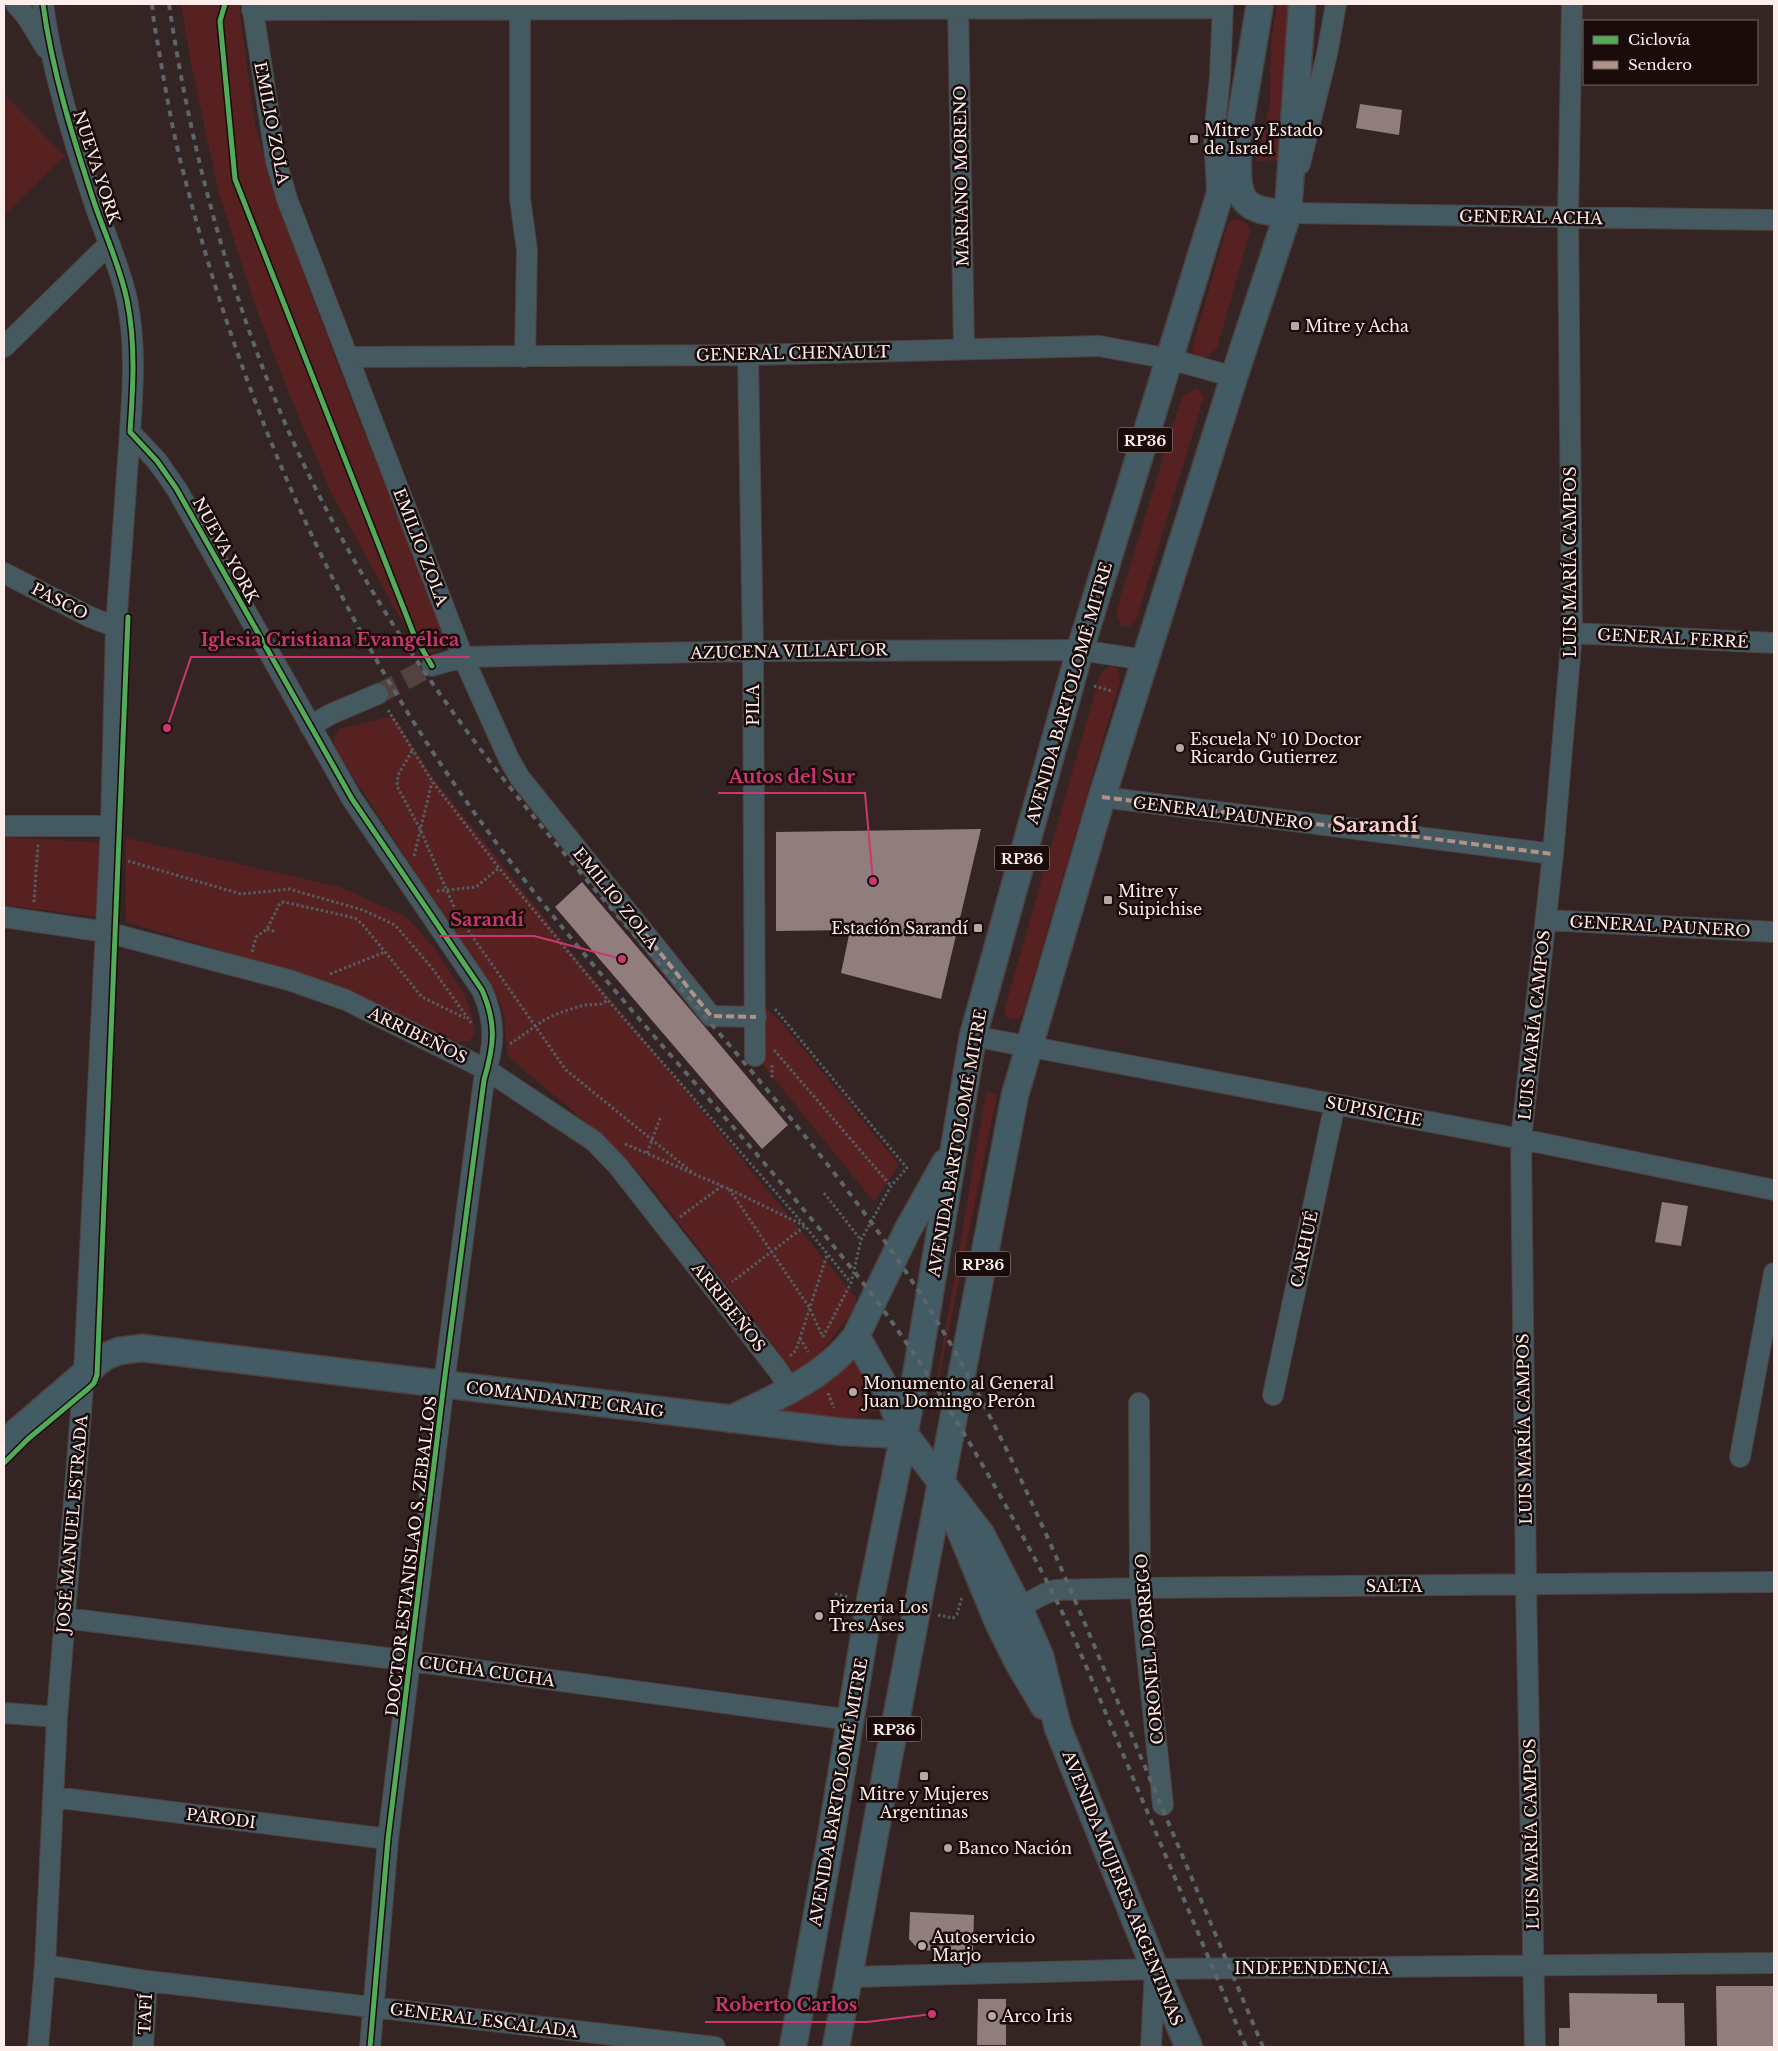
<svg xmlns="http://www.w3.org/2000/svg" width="1778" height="2051" font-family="'Libre Baskerville',serif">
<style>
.green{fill:#572121}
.building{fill:#917d7c}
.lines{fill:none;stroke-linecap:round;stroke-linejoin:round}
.minor-tunnel{stroke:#524241;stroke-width:20;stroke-dasharray:20 10;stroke-linecap:butt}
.minor-casing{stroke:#4e4241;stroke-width:22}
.major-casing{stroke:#4e4241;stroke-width:29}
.path{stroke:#535e62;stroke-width:3;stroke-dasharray:2.5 2.5;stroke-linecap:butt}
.minor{stroke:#455960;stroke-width:20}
.major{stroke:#425b64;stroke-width:26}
.rail{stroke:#5b656a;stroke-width:4;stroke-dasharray:6 6;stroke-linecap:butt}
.quiet{stroke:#af9288;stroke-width:4;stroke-dasharray:8 4;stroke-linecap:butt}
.cycleway-casing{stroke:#190c0b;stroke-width:8}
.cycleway{stroke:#51ab58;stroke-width:5}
.poi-dot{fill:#b7a7a5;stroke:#190c0b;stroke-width:2}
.labels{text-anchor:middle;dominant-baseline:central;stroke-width:5;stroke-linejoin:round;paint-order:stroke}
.shield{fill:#190c0b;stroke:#b9aaa8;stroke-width:1}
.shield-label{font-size:15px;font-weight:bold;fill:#fdedeb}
.street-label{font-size:16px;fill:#fdedeb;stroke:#190c0b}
.poi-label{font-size:16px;fill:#fdedeb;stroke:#190c0b;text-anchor:start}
.district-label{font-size:21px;font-weight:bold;fill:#fbd2cf;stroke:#190c0b}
.leader{fill:none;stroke:#cb3871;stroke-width:2}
.callout-dot{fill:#cb3871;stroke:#190c0b;stroke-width:2}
.callout-label{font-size:18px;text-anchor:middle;font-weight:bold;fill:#cb3871;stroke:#190c0b;stroke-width:5;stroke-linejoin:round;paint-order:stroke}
</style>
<rect width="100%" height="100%" fill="#342423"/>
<path class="green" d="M181,4H240L241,23L255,125L275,198L350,397L449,645L424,656L393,606L331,492L292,401L255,305L218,190L190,58Z
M1277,4H1293L1287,160L1257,161L1270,103L1271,43Z
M4,94L65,156L4,215Z
M1232,220C1241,220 1248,222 1250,231L1217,349L1203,359L1195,356L1192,349L1227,226Z
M1196,388L1204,396L1136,621L1128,627L1120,625L1116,612L1182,396Z
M1112,666L1118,669L1120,681L1023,1013L1018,1019L1012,1020L1006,1016L1004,1011L1100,675L1106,669Z
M394,716L434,779L574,955L856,1298V1307L807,1370L797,1373L794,1372L645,1179L600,1134L512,1060L507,1053L504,1015L499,1000L335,749L334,737L341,728Z
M4,837L103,843L99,917L4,905Z
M126,838L340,887L407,917L434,948L465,995L472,1016L475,1034L469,1041L454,1043L341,986L126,922Z
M763,1006L779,1020L899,1164L874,1202L763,1065Z
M986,1092L997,1094L926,1443Z
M852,1357L882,1409L853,1418L834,1421L777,1411Z"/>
<path class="building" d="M1360,104L1402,110L1399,135L1356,128Z
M981,829L941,999L841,973L850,930L776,931V832Z
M582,882L788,1125L762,1149L555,907Z
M1662,1202L1688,1206L1681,1246L1655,1242Z
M910,1912L974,1915L973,1952L919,1950L909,1939Z
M1716,1986H1774V2047H1717Z
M1569,1993L1657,1994V2003H1684L1685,2047H1559V2028H1570Z
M978,1999H1006V2045H977Z"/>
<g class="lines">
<path class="minor-tunnel" d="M378,694L432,666"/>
<g class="minor-casing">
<path id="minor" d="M16,4L27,17L46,48
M43,4C52,71 73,138 94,202C105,235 120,266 127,300C136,344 133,388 130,432L157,461L176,488L352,799L482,990C497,1024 494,1046 484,1080L444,1383L388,1839L370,2047
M252,4L276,161L287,199L463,657L509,759L520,778L711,1016L756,1017
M520,4V199L527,250L525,357
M958,4L964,349
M252,10L1223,8
M1300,164L1327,54L1336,4
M1217,189L1214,136L1220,77L1223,4
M1291,199L1288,213L1774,220
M4,347L109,244
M748,355L753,651L755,1056
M348,357L748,355L1099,346L1170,359L1234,377
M4,573L90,617L116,627
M1572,633L1774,643
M432,666L463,657L753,651L1080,650L1145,660
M310,726L331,714L378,694
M1102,797L1553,854
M4,826H111
M4,917L106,932L289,980L346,1000L487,1070L594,1141L618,1166L778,1370L790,1389
M1546,920L1774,932
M973,1036L1521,1139L1774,1190
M1273,1395L1335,1104
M1139,1403L1140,1588L1163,1805
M1740,1457L1774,1273
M1019,1608L1044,1594L1056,1590L1140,1588L1774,1582
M64,1618L411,1661L851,1720
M4,1713L57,1717
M53,1797L388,1839
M45,1965L147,1981L715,2047
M850,1977L1155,1969L1774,1963
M38,2047L45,1965L57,1717L84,1373L111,826L116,627L130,432
M143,2047L147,1981
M1151,2047L1155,1971
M1535,2047L1526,1586L1521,1139L1553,854L1572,633L1568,217L1572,4"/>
</g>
<g class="major-casing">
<path id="major" d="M1238,157C1236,200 1243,212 1288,213
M856,1336L885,1387L905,1435L981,1534L1019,1608L1040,1656L1058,1728L1155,1969L1189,2047
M731,1419C775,1398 826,1377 856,1336L907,1231L945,1163
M4,1443L104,1357L119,1351L142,1348L843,1432L905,1435
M954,1515L998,1622L1019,1664L1044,1706
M793,2047L830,1843L870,1601L917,1370L973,1036L1080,650L1238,135L1260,4
M836,2047L887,1767L1015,1095L1102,797L1234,377L1288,213L1302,4"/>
</g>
<path class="path" d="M1094,686L1112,691
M388,710L432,781L499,868L608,1000L805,1226L732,1282
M412,751L398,775L397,786L420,829L458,916L566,1070L693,1173
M414,856L432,782
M128,861L241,894L289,889L363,910L395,925L432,968L472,1024
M437,891L476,887L499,868
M34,902L38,844
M267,929L276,932
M252,952L256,937L267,929L280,903L284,902L355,918L363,925L422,997L465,1018
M330,974L385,952
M775,1009L907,1168L891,1186L861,1240L851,1283L823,1337
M510,1044L544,1020L559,1013L584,1005L601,1004L608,1000
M774,1050L891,1186
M772,1065V1080
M625,1144L729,1189L805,1226L851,1283
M647,1153L661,1116
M729,1189L809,1307L823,1337
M824,1193L861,1240
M680,1217L722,1186
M800,1338L808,1352
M790,1356L796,1350L827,1255
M828,1393L834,1408
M835,1594L849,1597
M938,1615L953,1618L957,1614L962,1597"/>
<use href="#minor" class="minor"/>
<use href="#major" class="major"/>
<path class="rail" d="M152,4L154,23C163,72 170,122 183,171C238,389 325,596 453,782C570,954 719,1102 848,1264C904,1333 950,1408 994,1485C1022,1534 1049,1583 1073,1635L1246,2047
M169,4C190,147 228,289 285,423C346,564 433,693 529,811C651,960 786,1099 896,1257C987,1390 1050,1540 1112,1688C1162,1808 1213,1928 1263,2047"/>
<path class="quiet" d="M1102,797L1553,854
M615,897L711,1016L756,1017"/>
<g class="cycleway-casing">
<path id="cycleway" d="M43,4C52,71 73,138 94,202C105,235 120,266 127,300C136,344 133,388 130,432L157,461L176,488L352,799L482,990C497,1024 494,1046 484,1080L444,1383L388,1839L370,2047
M225,4L220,21L235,179L414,635L432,666
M4,1463L28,1439L89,1388L94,1383L97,1375L128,617"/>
</g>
<use href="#cycleway" class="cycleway"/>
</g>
<g class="poi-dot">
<rect x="1189" y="134" width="10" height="10" rx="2.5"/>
<rect x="1290" y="321" width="10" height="10" rx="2.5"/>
<circle cx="1180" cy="748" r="5"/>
<rect x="1103" y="895" width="10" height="10" rx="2.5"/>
<rect x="973" y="923" width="10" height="10" rx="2.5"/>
<circle cx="853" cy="1392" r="5"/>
<circle cx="819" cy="1616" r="5"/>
<rect x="919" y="1771" width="10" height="10" rx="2.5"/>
<circle cx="948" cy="1848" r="5"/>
<circle cx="922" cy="1946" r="5"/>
<circle cx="992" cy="2016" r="5"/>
</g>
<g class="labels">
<g class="shield">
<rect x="1117.5" y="427.5" width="55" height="25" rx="4"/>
<rect x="994.5" y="845.5" width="55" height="25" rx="4"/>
<rect x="955.5" y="1251.5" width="55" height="25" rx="4"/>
<rect x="866.5" y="1716.5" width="55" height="25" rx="4"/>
</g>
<g class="shield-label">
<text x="1145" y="440">RP36</text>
<text x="1022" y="858">RP36</text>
<text x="983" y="1264">RP36</text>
<text x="894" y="1729">RP36</text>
</g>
<g class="street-label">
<text transform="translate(272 123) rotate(79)">EMILIO ZOLA</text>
<text transform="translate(97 167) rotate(72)">NUEVA YORK</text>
<text transform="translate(961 176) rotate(-91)">MARIANO MORENO</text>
<text transform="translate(1531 217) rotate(1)">GENERAL ACHA</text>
<text transform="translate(793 353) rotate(-1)">GENERAL CHENAULT</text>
<text transform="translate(421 547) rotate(69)">EMILIO ZOLA</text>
<text transform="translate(226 550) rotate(61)">NUEVA YORK</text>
<text transform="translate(1570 562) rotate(-90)">LUIS MARÍA CAMPOS</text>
<text transform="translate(60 601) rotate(27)">PASCO</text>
<text transform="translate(1673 638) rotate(3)">GENERAL FERRÉ</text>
<text transform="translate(789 651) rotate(-1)">AZUCENA VILLAFLOR</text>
<text transform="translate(1069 693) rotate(-74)">AVENIDA BARTOLOMÉ MITRE</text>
<text transform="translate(753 705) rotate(-90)">PILA</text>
<text transform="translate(1223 813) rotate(7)">GENERAL PAUNERO</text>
<text transform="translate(616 898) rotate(51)">EMILIO ZOLA</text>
<text transform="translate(1660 926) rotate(3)">GENERAL PAUNERO</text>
<text transform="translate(1534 1025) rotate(-84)">LUIS MARÍA CAMPOS</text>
<text transform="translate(418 1035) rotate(26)">ARRIBEÑOS</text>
<text transform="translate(1374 1111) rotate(11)">SUPISICHE</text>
<text transform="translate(957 1143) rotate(-80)">AVENIDA BARTOLOMÉ MITRE</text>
<text transform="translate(1304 1249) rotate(-78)">CARHUÉ</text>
<text transform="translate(729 1307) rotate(52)">ARRIBEÑOS</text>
<text transform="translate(565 1399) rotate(7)">COMANDANTE CRAIG</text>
<text transform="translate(1524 1429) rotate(-91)">LUIS MARÍA CAMPOS</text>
<text transform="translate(72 1524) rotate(-85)">JOSÉ MANUEL ESTRADA</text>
<text transform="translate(411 1556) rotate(-83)">DOCTOR ESTANISLAO S. ZEBALLOS</text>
<text x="1394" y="1586">SALTA</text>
<text transform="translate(1149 1649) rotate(-95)">CORONEL DORREGO</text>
<text transform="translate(487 1671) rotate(8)">CUCHA CUCHA</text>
<text transform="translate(838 1792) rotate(-80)">AVENIDA BARTOLOMÉ MITRE</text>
<text transform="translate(221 1818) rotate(7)">PARODI</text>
<text transform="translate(1531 1834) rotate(-91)">LUIS MARÍA CAMPOS</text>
<text transform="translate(1123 1888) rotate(68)">AVENIDA MUJERES ARGENTINAS</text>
<text x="1312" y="1968">INDEPENDENCIA</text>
<text transform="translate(145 2014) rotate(-87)">TAFÍ</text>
<text transform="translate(484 2020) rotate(7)">GENERAL ESCALADA</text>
</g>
<g class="poi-label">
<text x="1204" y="130">Mitre y Estado<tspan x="1204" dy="18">de Israel</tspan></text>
<text x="1305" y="326">Mitre y Acha</text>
<text x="1190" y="739">Escuela Nº 10 Doctor<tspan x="1190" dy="18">Ricardo Gutierrez</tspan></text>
<text x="1118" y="891">Mitre y<tspan x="1118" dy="18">Suipichise</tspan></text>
<text x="968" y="928" text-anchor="end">Estación Sarandí</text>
<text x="863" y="1383">Monumento al General<tspan x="863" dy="18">Juan Domingo Perón</tspan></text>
<text x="829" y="1607">Pizzeria Los<tspan x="829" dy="18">Tres Ases</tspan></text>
<text x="924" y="1794" text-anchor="middle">Mitre y Mujeres<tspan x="924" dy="18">Argentinas</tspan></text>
<text x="958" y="1848">Banco Nación</text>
<text x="932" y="1937">Autoservicio<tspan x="932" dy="18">Marjo</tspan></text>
<text x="1002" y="2016">Arco Iris</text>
</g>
<g class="district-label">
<text x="1375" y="825">Sarandí</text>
</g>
</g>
<path class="leader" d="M167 728L191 657H470M873 881L865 793H718M622 959L534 936H440M932 2014L867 2022H705"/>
<g class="callout-dot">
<circle cx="167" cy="728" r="5"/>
<circle cx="873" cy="881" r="5"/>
<circle cx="622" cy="959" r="5"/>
<circle cx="932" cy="2014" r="5"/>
</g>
<g class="callout-label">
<text x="330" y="646">Iglesia Cristiana Evangélica</text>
<text x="792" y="783">Autos del Sur</text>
<text x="487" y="926">Sarandí</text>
<text x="786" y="2011">Roberto Carlos</text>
</g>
<rect width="1778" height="2051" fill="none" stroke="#fdedeb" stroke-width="10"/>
<rect x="1583" y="20" width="175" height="65" fill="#190c0b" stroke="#746665"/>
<rect x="1593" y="36" width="25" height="8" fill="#51ab58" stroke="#746665"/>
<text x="1628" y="45" font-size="15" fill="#fdedeb">Ciclovía</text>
<rect x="1593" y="61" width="25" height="8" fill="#af9288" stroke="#746665"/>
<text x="1628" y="70" font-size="15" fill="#fdedeb">Sendero</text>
</svg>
